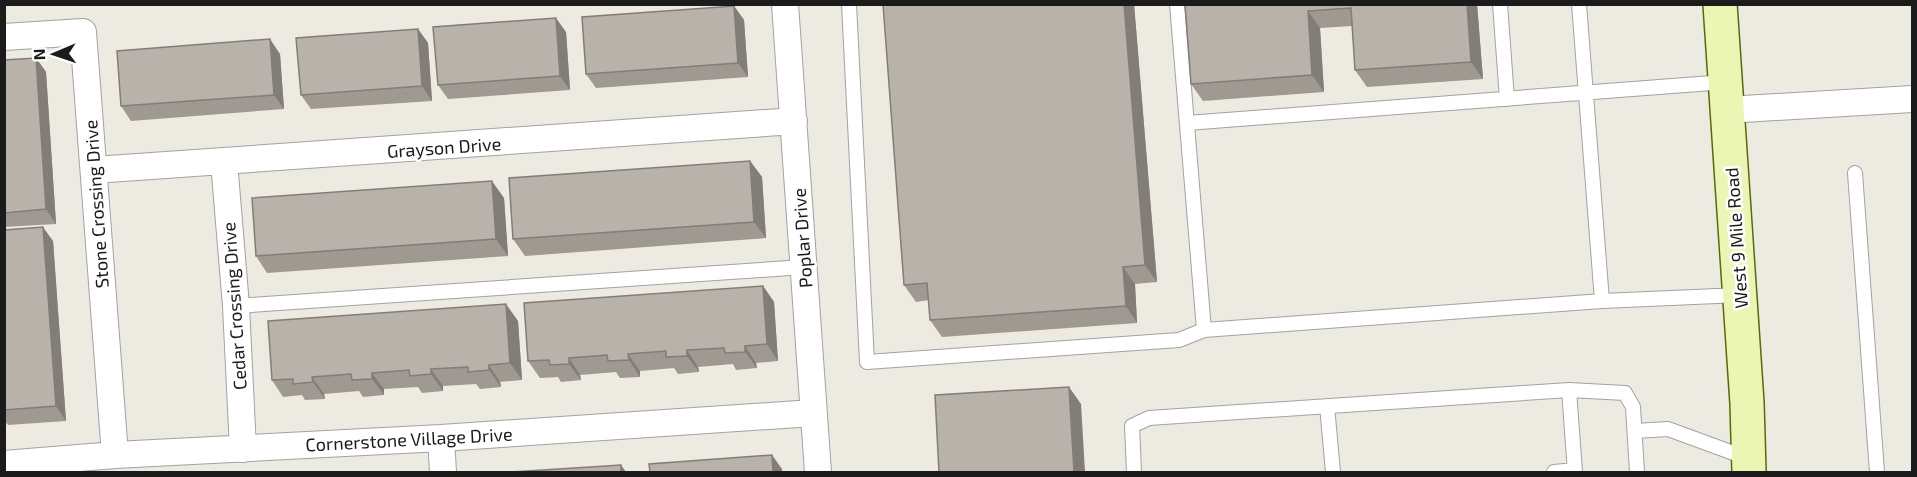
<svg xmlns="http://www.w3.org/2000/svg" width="1917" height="477" font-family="'Exo 2',sans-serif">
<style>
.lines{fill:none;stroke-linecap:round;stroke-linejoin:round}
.lane-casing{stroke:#a2a2a2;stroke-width:16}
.street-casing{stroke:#a2a2a2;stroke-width:28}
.secondary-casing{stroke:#556c08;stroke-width:36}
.lane{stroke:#fff;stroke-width:14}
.street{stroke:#fff;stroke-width:26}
.secondary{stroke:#ecf6b4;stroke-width:33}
.wall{fill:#9f9992}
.shaded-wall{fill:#827d77}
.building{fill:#b9b2aa;stroke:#827d77;stroke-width:1.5}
.labels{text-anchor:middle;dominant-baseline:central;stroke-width:5;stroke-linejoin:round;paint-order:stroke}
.street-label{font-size:18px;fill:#1b1b1b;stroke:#fff}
</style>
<rect width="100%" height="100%" fill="#eceae1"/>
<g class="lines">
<g class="lane-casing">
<path id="lane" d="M849,4L867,362L1179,340L1204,330
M1177,4L1204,330L1602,301L1740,295
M1500,4L1507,99
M1579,4L1602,301
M1187,123L1725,82
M1855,173L1877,472
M236,306L804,267
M1569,390L1575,472
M1327,406L1333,472
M1635,431L1668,429L1747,458
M1134,472L1132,426L1149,418L1569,390L1625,393L1633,407L1637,472
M1554,472L1575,470"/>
</g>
<g class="street-casing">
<path id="street" d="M785,4L818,472
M4,37L83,32L115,455
M1727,110L1912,99
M224,162L236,306L243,449
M94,170L794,121
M441,438L443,472
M4,464L115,455L441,438L813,413"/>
</g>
<g class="secondary-casing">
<path id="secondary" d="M1720,4L1747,403L1749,472"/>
</g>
<use href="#lane" class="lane"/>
<use href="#street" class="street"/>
<use href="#secondary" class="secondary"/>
</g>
<path class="wall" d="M883,4H1134L1157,282L1135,284L1137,323L942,337L930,320L929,300L916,302L904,285Z
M1185,4H1477L1483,79L1367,87L1355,70L1352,26L1320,28L1324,92L1203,101L1191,84Z
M734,6L744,20L748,77L596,88L586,74Z
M418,29L428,43L432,101L311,109L301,95Z
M566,32L570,90L448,99L438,85Z
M280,54L284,109L131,121L121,106Z
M36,58L46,72L56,224L4,227V60Z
M750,161L762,177L766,238L525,256L513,239Z
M504,198L508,256L267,273L256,256Z
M4,230L53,241L66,421L8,425L4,420Z
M763,286L774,302L778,361L756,363L757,368L736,370L733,364L698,367L699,372L678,374L674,368L640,371V377L620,378L616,372L580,375L581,380L561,382L558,377L540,378L528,361Z
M518,321L522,380L500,382L501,387L480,389L476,384L443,386V391L422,393L418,387L384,389V395L363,397L359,391L324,394L325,399L305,400L302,395L283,397L272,380Z"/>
<path class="shaded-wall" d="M1124,4H1134L1157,282L1145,265Z
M1467,4H1477L1483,79L1471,62Z
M734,6L744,20L748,77L738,63Z
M1308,11L1320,28L1324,92L1312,75Z
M556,18L566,32L570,90L560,76Z
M418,29L428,43L432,101L422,86Z
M270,39L280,54L284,109L274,95Z
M36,58L46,72L56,224L46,209Z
M750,161L762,177L766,238L754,222Z
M492,181L504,198L508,256L496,239Z
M43,227L53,241L66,421L56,406Z
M1123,267L1135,284L1137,323L1126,306Z
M763,286L774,302L778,361L767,344Z
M506,304L518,321L522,380L510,363Z
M745,346L756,363L757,368L745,352Z
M687,350L698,367L699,372L687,356Z
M628,354L640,371V377L629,360Z
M569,358L580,375L581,380L569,364Z
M489,365L500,382L501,387L489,370Z
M431,369L443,386V391L431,374Z
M372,373L384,389V395L372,379Z
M312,377L324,394L325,399L313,382Z
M1069,387L1081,404L1085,472H1074Z
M772,455L782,469V472H773Z
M621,465L626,472H621Z"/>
<path class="building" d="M883,4H1124L1145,265L1123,267L1126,306L930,320L927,283L904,285Z
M1185,4H1467L1471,62L1355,70L1351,8L1308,11L1312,75L1191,84Z
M734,6L738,63L586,74L582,17Z
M556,18L560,76L438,85L433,27Z
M418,29L422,86L301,95L296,38Z
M270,39L274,95L121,106L117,51Z
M36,58L46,209L4,213V60Z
M750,161L754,222L513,239L509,178Z
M492,181L496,239L256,256L252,198Z
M43,227L56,406L4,410V230Z
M763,286L767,344L745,346V352L725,353L724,348L687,350V356L666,357V351L628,354L629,360L608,361L607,355L569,358V364L550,365L549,360L528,361L524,303Z
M506,304L510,363L489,365V370L468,372V367L431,369V374L410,376L409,370L372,373V379L352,380L351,374L312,377L313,382L293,384V379L272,380L268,321Z
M1069,387L1074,472H939L935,395Z
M772,455L773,472H650L649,464Z
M621,465V472H511Z"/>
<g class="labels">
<g class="street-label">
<text transform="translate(444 147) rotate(-4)">Grayson Drive</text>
<text transform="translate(96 204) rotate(-94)">Stone Crossing Drive</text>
<text transform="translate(802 238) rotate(-94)">Poplar Drive</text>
<text transform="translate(1736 238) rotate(-94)">West 9 Mile Road</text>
<text transform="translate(234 306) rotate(-94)">Cedar Crossing Drive</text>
<text transform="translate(409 439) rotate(-3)">Cornerstone Village Drive</text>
</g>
</g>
<rect width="1917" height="477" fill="none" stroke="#1b1b1b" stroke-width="12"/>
<g transform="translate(54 54) rotate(268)" stroke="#ffffff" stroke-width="4.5" paint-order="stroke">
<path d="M0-4.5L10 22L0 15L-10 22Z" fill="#1b1b1b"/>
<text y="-9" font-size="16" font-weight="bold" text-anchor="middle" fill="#1b1b1b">N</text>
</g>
</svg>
